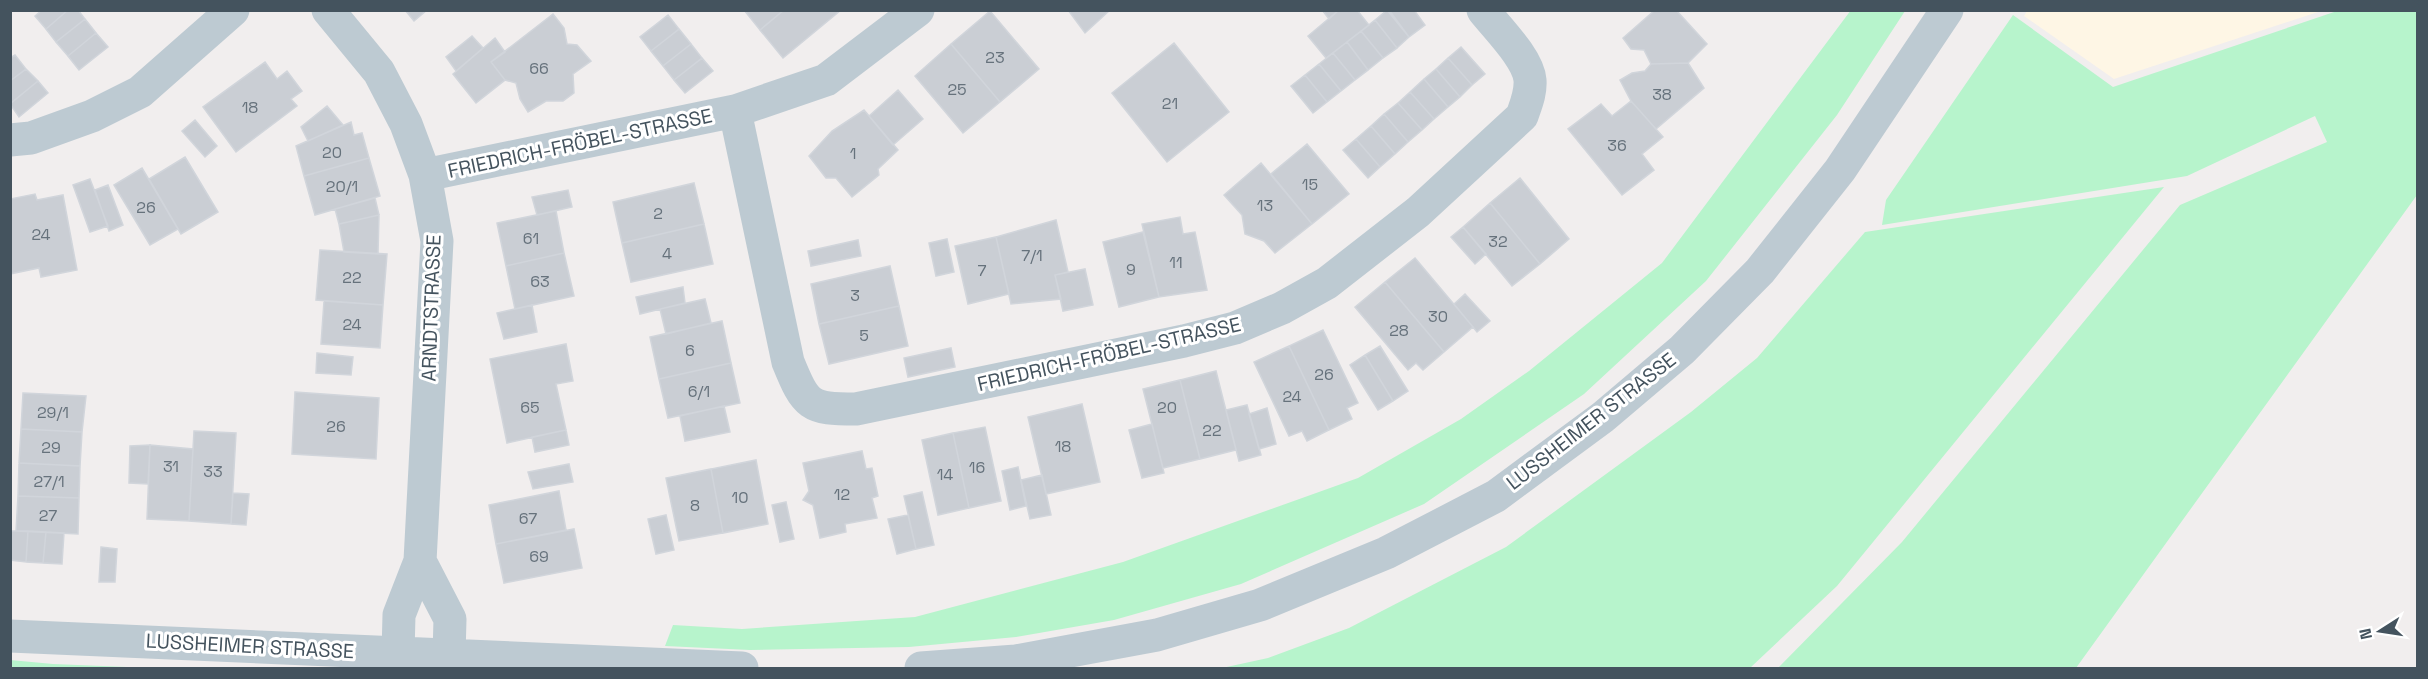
<svg xmlns="http://www.w3.org/2000/svg" width="2428" height="679" font-family="'Space Grotesk',sans-serif">
<style>
.commercial{fill:#fef6e5}
.green{fill:#b7f4cc}
.building{fill:#caced4;stroke:#d1d5db;stroke-width:1.5}
.lines{fill:none;stroke-linecap:round;stroke-linejoin:round}
.minor{stroke:#bdcad2;stroke-width:33}
.labels{text-anchor:middle;dominant-baseline:central;stroke-width:6;stroke-linejoin:round;paint-order:stroke}
.number-label{font-size:16px;fill:#66727c}
.street-label{font-size:20px;fill:#44535e;stroke:#fff}
</style>
<rect width="100%" height="100%" fill="#f1eeee"/>
<path class="commercial" d="M2027,11V10L2321,11L2114,79L2024,16Z"/>
<path class="green" d="M1851,10L1905,11L1837,115L1706,281L1584,394L1424,504L1241,584L1114,620L1016,637L909,647L750,650L665,646L673,625L742,629L915,617L1123,562L1358,478L1461,419L1529,371L1662,263Z
M2340,10L2417,11V195L2076,668H1778L1902,542L2180,205L2327,142L2315,116L2187,176L1882,225L1886,200L2013,15L2113,87Z
M2164,187L1837,586L1750,668H1222L1268,658L1349,628L1506,547L1691,412L1757,358L1865,232Z
M10,660L53,664L152,668H11Z"/>
<path class="building" d="M42,10H68L46,29L35,16Z
M68,10H78L85,19L56,42L46,29Z
M405,10H427L414,21Z
M744,10H784L760,30Z
M784,10H841L783,58L760,30Z
M1068,10H1109V11L1085,33Z
M1322,10H1339L1329,19Z
M1339,10H1357L1369,25L1326,58L1308,36Z
M1387,10L1409,37L1397,48L1375,20Z
M1389,10H1414L1425,25L1409,37Z
M1655,10H1676L1707,44L1688,63L1651,64L1644,50L1631,49L1623,38Z
M990,11L1039,69L1000,102L951,44Z
M553,14L564,28L567,44L577,45L591,61L573,74L574,93L563,101H546L528,112L520,99L516,83L505,80L491,62Z
M668,15L679,29L651,51L640,37Z
M85,19L96,33L68,56L56,42Z
M1375,20L1397,48L1383,58L1361,31Z
M679,29L691,44L663,66L651,51Z
M1361,31L1383,58L1368,70L1347,42Z
M96,33L108,47L79,70L68,56Z
M472,36L483,48L456,71L446,57Z
M495,38L505,52L491,62L505,80L476,103L453,74Z
M1347,42L1368,70L1355,80L1333,53Z
M1174,43L1229,112L1167,162L1112,93Z
M691,44L702,58L674,80L663,66Z
M951,44L1000,102L963,133L915,76Z
M1461,47L1485,74L1472,85L1448,58Z
M1333,53L1355,80L1341,91L1319,64Z
M15,55L26,69L10,81V58Z
M702,58L713,71L685,93L674,80Z
M1448,58L1472,85L1460,97L1436,69Z
M265,62L277,79L287,71L302,91L291,99L297,106L236,152L203,107Z
M1688,63L1704,88L1656,129L1631,101L1620,80L1632,73L1645,71L1651,64Z
M1319,64L1341,91L1327,102L1305,75Z
M26,69L38,81L10,104V81Z
M1436,69L1460,97L1448,107L1424,79Z
M1305,75L1327,102L1313,113L1291,86Z
M1424,79L1448,107L1434,119L1410,92Z
M38,81L48,93L19,117L10,104Z
M898,90L923,119L893,145L869,116Z
M1410,92L1434,119L1422,130L1398,103Z
M1631,101L1663,137L1642,154L1654,170L1622,195L1568,129L1601,104L1612,116Z
M1398,103L1422,130L1408,142L1384,114Z
M327,106L343,125L308,141L301,127Z
M864,110L898,150L878,169L879,175L852,197L836,178H826L809,156L832,131Z
M1384,114L1408,142L1395,154L1371,126Z
M195,120L217,146L205,157L182,131Z
M351,122L354,135L362,133L369,158L304,176L296,146Z
M1371,126L1395,154L1380,167L1356,139Z
M1356,139L1380,167L1368,178L1343,150Z
M1307,144L1349,194L1312,224L1271,174Z
M185,157L218,212L181,234L149,179Z
M369,158L380,196L315,215L304,176Z
M1261,163L1312,224L1275,253L1264,241L1245,234L1242,215L1224,195Z
M142,168L178,229L150,245L114,185Z
M1520,178L1569,239L1540,264L1490,203Z
M90,179L108,226L90,232L73,185Z
M694,183L704,224L622,243L613,202Z
M108,185L123,225L109,231L95,190Z
M568,190L572,207L537,215L532,197Z
M35,194L37,200L63,195L77,270L41,277L39,268L10,274V199Z
M375,198L379,215L339,224L335,209Z
M1490,203L1540,264L1512,286L1463,227Z
M556,211L564,253L506,266L497,223Z
M379,215L378,254L344,252L339,224Z
M1180,217L1183,234L1195,232L1207,290L1159,297L1142,224Z
M1056,220L1068,272L1055,275L1061,299L1011,304L996,237Z
M704,224L713,264L631,282L622,243Z
M1463,227L1486,254L1475,264L1451,237Z
M1143,232L1159,297L1119,307L1103,242Z
M996,237L1009,294L968,304L955,246Z
M947,239L954,272L936,276L929,243Z
M858,240L861,256L811,266L808,251Z
M320,250L387,254L383,305L316,300Z
M564,253L574,296L515,309L506,266Z
M1415,258L1473,327L1444,352L1385,282Z
M890,266L899,306L819,324L811,284Z
M1085,269L1093,305L1063,311L1055,275Z
M1385,282L1444,352L1423,370L1416,363L1408,370L1355,307Z
M683,287L685,303L640,314L636,297Z
M1465,294L1490,321L1477,332L1454,304Z
M705,299L711,323L666,334L660,309Z
M324,301L383,305L380,348L321,344Z
M532,305L537,332L504,339L497,313Z
M899,306L908,346L829,364L819,324Z
M722,321L731,363L659,379L650,337Z
M1323,330L1358,403L1347,408L1352,419L1329,430L1289,346Z
M566,344L573,381L556,384L566,430L507,443L490,359Z
M1289,346L1329,430L1307,441L1302,431L1289,436L1254,362Z
M1380,346L1408,391L1393,401L1365,355Z
M951,348L955,367L908,377L904,358Z
M317,353L353,357L351,375L316,373Z
M1365,355L1393,401L1378,410L1350,365Z
M731,363L740,403L668,418L659,379Z
M1216,371L1236,450L1200,459L1180,380Z
M1180,380L1200,459L1163,468L1143,389Z
M295,392L379,398L376,459L292,454Z
M23,393L86,396L82,432L21,429Z
M1082,404L1100,482L1046,494L1028,417Z
M1247,405L1261,455L1239,461L1226,410Z
M724,406L730,432L685,441L680,416Z
M1267,408L1276,444L1259,449L1249,414Z
M1152,424L1164,473L1142,478L1129,430Z
M985,427L1001,501L969,508L953,433Z
M21,429L82,432L80,466L19,463Z
M566,430L569,445L535,452L532,437Z
M194,431L236,433L231,524L189,521Z
M953,433L969,508L938,515L922,440Z
M150,445L148,484L129,483L130,446Z
M150,445L193,449L189,521L147,519Z
M862,451L866,469L872,468L878,496L872,498L877,518L845,524L846,532L820,538L813,505L803,500L809,491L803,463Z
M756,460L768,524L723,533L711,469Z
M19,463L80,466L79,498L18,496Z
M569,464L573,482L533,489L528,472Z
M1018,467L1026,506L1010,510L1002,471Z
M711,469L723,533L679,541L666,478Z
M1042,475L1051,515L1030,519L1021,480Z
M559,491L566,530L496,544L489,505Z
M922,492L934,545L916,549L904,496Z
M233,493L249,494L246,525L231,524Z
M18,496L79,498L78,534L16,531Z
M786,502L794,539L780,542L772,505Z
M666,515L674,550L656,554L648,519Z
M908,515L916,549L897,554L888,519Z
M574,529L582,568L504,583L496,544Z
M10,531H28L26,562L10,560Z
M28,531L46,532L43,563L26,562Z
M46,532L64,533L62,564L43,563Z
M101,547L117,549L115,582H99Z"/>
<g class="lines">
<path class="minor" d="M328,10L379,72L406,124L425,175L437,241L420,561L399,615L398,653
M735,111L788,362C806,406 809,409 856,409L1184,341L1235,328L1282,308L1327,283L1418,212L1522,116C1526,104 1531,93 1530,80C1528,58 1497,28 1483,10
M10,140L31,138L92,116L140,92L233,10
M425,175L735,111L826,80L918,10
M420,561L450,619L449,655
M10,636L742,668
M921,668L1016,661L1157,635L1260,605L1386,553L1496,496L1603,417L1682,350L1760,271L1840,170L1947,10"/>
</g>
<g class="labels">
<g class="number-label">
<text x="995" y="57">23</text>
<text x="539" y="68">66</text>
<text x="957" y="89">25</text>
<text x="1662" y="94">38</text>
<text x="1170" y="103">21</text>
<text x="250" y="107">18</text>
<text x="1617" y="145">36</text>
<text x="332" y="152">20</text>
<text x="853" y="153">1</text>
<text x="1310" y="184">15</text>
<text x="342" y="186">20/1</text>
<text x="1265" y="205">13</text>
<text x="146" y="207">26</text>
<text x="658" y="213">2</text>
<text x="41" y="234">24</text>
<text x="531" y="238">61</text>
<text x="1498" y="241">32</text>
<text x="667" y="253">4</text>
<text x="1032" y="255">7/1</text>
<text x="1176" y="262">11</text>
<text x="1131" y="269">9</text>
<text x="982" y="270">7</text>
<text x="352" y="277">22</text>
<text x="540" y="281">63</text>
<text x="855" y="295">3</text>
<text x="1438" y="316">30</text>
<text x="352" y="324">24</text>
<text x="1399" y="330">28</text>
<text x="864" y="335">5</text>
<text x="690" y="350">6</text>
<text x="1324" y="374">26</text>
<text x="699" y="391">6/1</text>
<text x="1292" y="396">24</text>
<text x="530" y="407">65</text>
<text x="1167" y="407">20</text>
<text x="53" y="412">29/1</text>
<text x="336" y="426">26</text>
<text x="1212" y="430">22</text>
<text x="1063" y="446">18</text>
<text x="51" y="447">29</text>
<text x="171" y="466">31</text>
<text x="977" y="467">16</text>
<text x="213" y="471">33</text>
<text x="945" y="474">14</text>
<text x="49" y="481">27/1</text>
<text x="842" y="494">12</text>
<text x="740" y="497">10</text>
<text x="695" y="505">8</text>
<text x="48" y="515">27</text>
<text x="528" y="518">67</text>
<text x="539" y="556">69</text>
</g>
<g class="street-label">
<text transform="translate(580 143) rotate(-12)">FRIEDRICH-FRÖBEL-STRASSE</text>
<text transform="translate(431 308) rotate(-88)">ARNDTSTRASSE</text>
<text transform="translate(1109 354) rotate(-13)">FRIEDRICH-FRÖBEL-STRASSE</text>
<text transform="translate(1591 421) rotate(-38)">LUSSHEIMER STRASSE</text>
<text transform="translate(250 646) rotate(3)">LUSSHEIMER STRASSE</text>
</g>
</g>
<rect width="2428" height="679" fill="none" stroke="#44535e" stroke-width="24"/>
<g transform="translate(2380 631) rotate(258)" stroke="#ffffff" stroke-width="4.5" paint-order="stroke">
<path d="M0-4.5L10 22L0 15L-10 22Z" fill="#44535e"/>
<text y="-9" font-size="16" font-weight="bold" text-anchor="middle" fill="#44535e">N</text>
</g>
</svg>
